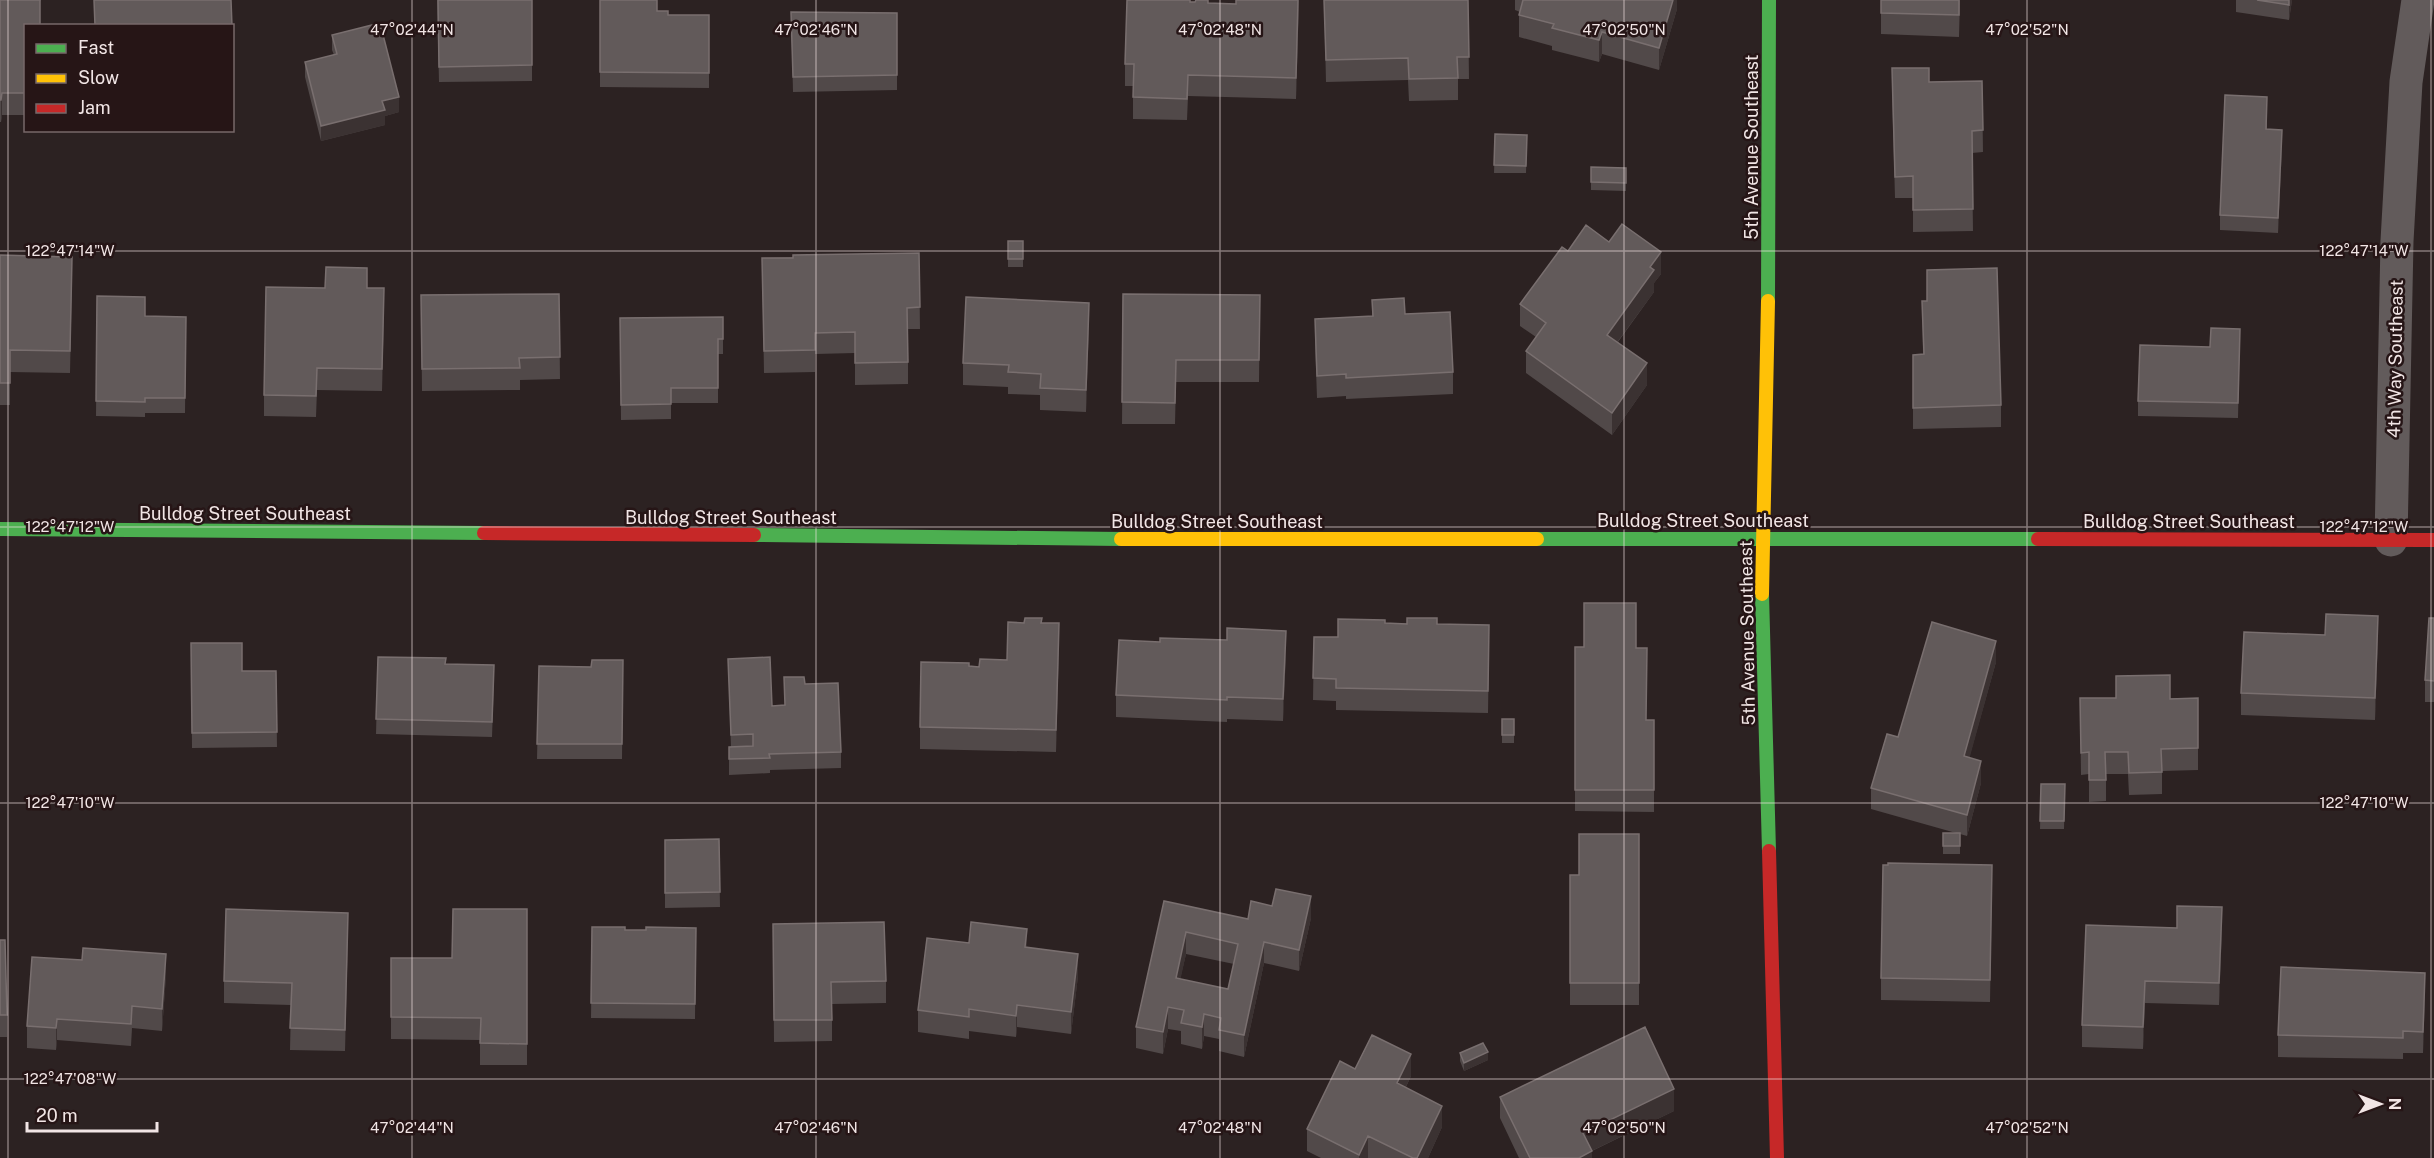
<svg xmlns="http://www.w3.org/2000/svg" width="2434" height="1158" font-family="'Public Sans',sans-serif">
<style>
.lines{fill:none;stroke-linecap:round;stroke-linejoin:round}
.street{stroke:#625b5b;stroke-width:33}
.fast{stroke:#4caf50;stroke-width:14}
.slow{stroke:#ffc107;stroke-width:14}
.jam{stroke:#c62828;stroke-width:14}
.wall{fill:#514949;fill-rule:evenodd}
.shaded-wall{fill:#3b3232}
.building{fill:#625a5a;stroke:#796f6f;stroke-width:1.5;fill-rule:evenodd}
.ticks{fill:none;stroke:#f1e5e5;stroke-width:1.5;stroke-opacity:0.45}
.labels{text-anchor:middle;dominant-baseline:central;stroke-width:5;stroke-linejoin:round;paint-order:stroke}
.street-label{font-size:18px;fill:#f1e5e5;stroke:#261516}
.ticks-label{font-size:15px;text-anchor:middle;fill:#f1e5e5;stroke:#261516;stroke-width:5;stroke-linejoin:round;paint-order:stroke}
</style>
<rect width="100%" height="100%" fill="#2c2222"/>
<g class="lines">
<path class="street" d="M2391,540L2397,241L2406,82L2418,0"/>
<path class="fast" d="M1768,301L1769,0
M0,529L484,533
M754,535L1121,539
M1537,539H2038
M1762,594L1769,851"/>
<path class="slow" d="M1121,539H1537
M1762,594L1768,301"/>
<path class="jam" d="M484,533L754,535
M2038,539L2434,540
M1769,851L1777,1158"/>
</g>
<path class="wall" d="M0,0H41L26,26V115H2L1,122H0Z
M437,0H532V81L439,82Z
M600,0L657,11L668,15H709V88L600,87Z
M1299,0L1296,99L1188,96L1187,120L1133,119V86H1125V64L1190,2L1236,4Z
M1324,0H1468L1469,79H1458V100L1409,101L1408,80L1326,82Z
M1515,0H1677V9L1659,70L1602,54L1599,62L1552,50V46L1519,37V15L1520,12L1515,10Z
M1960,0L1959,37L1881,34V13Z
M2236,0H2292L2289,20L2236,12Z
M791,12L897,13V90L793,92Z
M332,35L399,112L385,116V125L321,141L305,77V62L334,55L332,50Z
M1982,81L1983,152L1972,153L1973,231L1913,232V198H1895L1892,90L1929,82Z
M2267,112V129L2282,146L2278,233L2220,230V215Z
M1495,134L1527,135L1526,173H1494Z
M1591,167L1626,168V191L1591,190Z
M1008,241H1023V267H1008Z
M1568,251L1661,274L1654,283V292L1618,342L1647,385L1612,435L1526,373V351L1536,337L1520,326V304Z
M919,253L920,329H908V384L855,385V353L815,354V372L764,373L762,258Z
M0,255L72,278L70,373L10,372V405H0Z
M1927,270L2001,405V427L1913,429V355L1923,354L1922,301H1927Z
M367,288L384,310L382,391L317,390L316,417L264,416V395Z
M559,294L560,379L520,380V390L422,391L421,295Z
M1123,294L1260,295L1259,382H1176L1175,424H1122Z
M97,296L145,316L186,317L185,413H145V417L96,416Z
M1372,300L1405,314L1453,372V394L1346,399V396L1317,398L1315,341V319L1372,316Z
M723,317V354H718V403H671V419L621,420L620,318Z
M1089,324L1086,412L1040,410V395L1008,394V387L963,385V363Z
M2240,329L2238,418L2138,416V401L2210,347Z
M2434,618V702H2425V680Z
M1385,623L1437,624L1489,647L1488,713L1336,710V701L1313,700L1314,637H1338Z
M2378,637L2375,720L2241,715V693Z
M191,643L242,671H276L277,747L192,748Z
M1059,645L1056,752L920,749V727L969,666L979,667Z
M1575,647L1636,648L1646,720H1654V812L1575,811Z
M1286,652L1283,721L1227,719V722L1116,717V695Z
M378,657L446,664L494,680L492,737L376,734Z
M728,659L772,706L784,705L805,684L841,752V768L770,770V773L729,775V747H731Z
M623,660L622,759H537L539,666L591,667Z
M1996,662L1969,758L1981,783L1967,836L1960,834V854H1943V833H1956L1871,809V788L1898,737Z
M2080,698H2198V770L2162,771V794L2129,795L2128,774H2106V801L2089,802V774L2081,775Z
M1502,719H1514V743H1502Z
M2041,784H2065L2064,829H2040Z
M1639,834V1005H1570V875H1579Z
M719,839L720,907L665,908V840Z
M1992,886L1990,1002L1881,1000V978Z
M1164,901L1248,919L1311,918L1299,971L1264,963L1244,1057L1219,1051V1039L1204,1036L1202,1049L1181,1044V1031L1168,1029L1163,1054L1136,1048V1027ZM1186,954L1234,964L1228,989L1180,979Z
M527,909V1065H480V1040L391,1039V958H452Z
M773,924L886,981V1003L832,1004V1041L774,1042Z
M592,927L625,930H646L696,928L695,1019L591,1018Z
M2177,928L2222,929L2219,1005L2145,1003L2143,1049L2082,1047V1025Z
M348,935L345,1051L290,1050L291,1005L224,1003V981Z
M0,940L7,1015V1037H0Z
M969,943L1027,947L1078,976L1071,1034L1017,1027L1016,1037L969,1031V1039L918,1032V1010Z
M166,975L162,1031L132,1028L131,1046L57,1040L56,1050L27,1048V1026Z
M2425,994L2423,1053H2403V1059L2278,1057V1035Z
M1460,1053L1488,1060L1464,1071L1460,1061Z
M1355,1069L1411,1076L1406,1087L1442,1127L1428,1158H1321L1307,1151V1129Z
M1500,1097L1674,1111L1592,1151V1158H1519L1500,1118Z"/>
<path class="shaded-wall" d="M1298,0H1299L1296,99V78Z
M1673,0H1677V9L1659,70V48Z
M2289,0H2292L2289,20Z
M1602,32V54L1599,62V40Z
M2,93V115L1,122V100Z
M399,97V112L385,116V125L321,141V126L382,101Z
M2282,130V146L2278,233V218Z
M1661,252V274L1654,283V292L1607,356V335L1650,267Z
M384,288V310L382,391V369Z
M1089,303V324L1086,412V390Z
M1647,363V385L1612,435V413Z
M2378,616V637L2375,720V698Z
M1059,623V645L1056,752V730Z
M1286,631V652L1283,721V699Z
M1996,641V662L1964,778V756Z
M1981,761V783L1967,836V815Z
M1311,896V918L1299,971V950Z
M2222,907V929L2219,1005V983Z
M348,913V935L345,1051V1030Z
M1027,929V951L1025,947Z
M1186,932V954L1176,1000V978Z
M1264,942V963L1244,1057V1035Z
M166,954V975L162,1031V1009Z
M1078,954V976L1071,1034V1012Z
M2425,973V994L2423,1053V1032Z
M2145,981V1003L2143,1049V1027Z
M1017,1005V1027L1016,1037V1016Z
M1168,1007V1029L1163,1054V1032Z
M1204,1014V1036L1202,1049V1027Z
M57,1019V1040L56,1050V1028Z
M1488,1052V1060L1464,1071V1063Z
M1411,1054V1076L1397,1105V1083Z
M1674,1089V1111L1583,1155V1133Z
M1442,1106V1127L1428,1158H1417Z
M1368,1136V1158H1359V1155Z
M1592,1151V1158H1579Z"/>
<path class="building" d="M0,0H40V26H26V93H2L1,100H0Z
M94,0H231L232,26H95Z
M438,0H532V65L439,67Z
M600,0H657V11H668V15H709V73L600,72Z
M1127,0H1190V2H1195L1196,0H1208V3L1236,4V0H1298L1296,78L1188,75L1187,99L1133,97L1134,64H1125Z
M1324,0H1468L1469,57H1457L1458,78L1409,79L1408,58L1326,60Z
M1523,0H1673L1659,48L1602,32L1599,40L1552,28L1554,24L1519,15Z
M1881,0H1959V15L1881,13Z
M2257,0H2289V5Z
M791,12L897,13V75L793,77Z
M380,23L399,97L382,101L385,110L321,126L305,62L337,54L332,35Z
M1892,68H1929V82L1982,81L1983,130L1972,131L1973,209L1913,210V176L1895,177Z
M2225,95L2267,97L2266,129L2282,130L2278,218L2220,215Z
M1495,134L1527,135L1526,166L1494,165Z
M1591,167L1626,168V183L1591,182Z
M1622,224L1661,252L1650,267L1654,270L1607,335L1647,363L1612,413L1526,351L1546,323L1520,304L1562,247L1568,251L1586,225L1609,242Z
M1008,241H1023V259H1008Z
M919,253L920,307L907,308L908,362L855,363V332L815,333V350L764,351L762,258H793V255Z
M0,255L72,257L70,351L10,350V383H0Z
M326,267L367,268V288H384L382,369L317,368L316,396L264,395L266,287L325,288Z
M1997,268L2001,405L1913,408V355L1924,354L1922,301H1927V270Z
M559,294L560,357L519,358L520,368L422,369L421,295Z
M1123,294L1260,295L1259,360H1176L1175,403L1122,402Z
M97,296L145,297V316L186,317L185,398H145V402L96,401Z
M966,297L1089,303L1086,390L1040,388L1041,374L1008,372L1009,365L963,363Z
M1404,298L1405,314L1450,312L1453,372L1346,378V374L1317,376L1315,319L1373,316L1372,300Z
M723,317V339H718V388H671V404L621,405L620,318Z
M2211,328L2240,329L2238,403L2138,401L2140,345L2210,347Z
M1584,603H1636V648H1647L1646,720H1654V790H1575V647H1584Z
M2326,614L2378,616L2375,698L2241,693L2244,632L2325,635Z
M1025,618H1042L1041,623H1059L1056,730L920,727L921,662L969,663V666L979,667L980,659L1007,660L1008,622L1024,623Z
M1407,618H1437V624L1489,625L1488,691L1336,688V679L1313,678L1314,637H1338V619L1385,620V623L1407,624Z
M2429,618H2434V681L2425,680Z
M1932,622L1996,641L1964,756L1981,761L1967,815L1871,788L1887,734L1898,737Z
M1227,628L1286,631L1283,699L1227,697V700L1116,695L1119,640L1160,642V638L1227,640Z
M191,643H242V671H276L277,732L192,733Z
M378,657L446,658L445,664L494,665L492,722L376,719Z
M770,657L772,706L785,705L784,677H804L805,684L838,683L841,752L769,754L770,758L729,759V747L753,746V734L731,735L728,659Z
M592,660H623L622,744H537L539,666L591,667Z
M2170,675V699L2198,698V748L2161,749L2162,772L2129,773L2128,752H2105L2106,780H2089V752L2081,753L2080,698H2116V676Z
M1502,719H1514V735H1502Z
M2041,784H2065L2064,821H2040Z
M1943,833H1960V846H1943Z
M1579,834H1639V983H1570V875H1579Z
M719,839L720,892L665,893V840Z
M1888,863L1992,865L1990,980L1881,978L1883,865H1888Z
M1276,889L1311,896L1299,950L1264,942L1244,1035L1219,1030L1221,1018L1204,1014L1202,1027L1181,1023L1184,1010L1168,1007L1163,1032L1136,1027L1164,901L1248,919L1251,901L1272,906ZM1186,932L1238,944L1228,989L1176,978Z
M2177,906L2222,907L2219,983L2145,981L2143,1027L2082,1025L2086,925L2177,928Z
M226,909L348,913L345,1030L290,1028L292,983L224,981Z
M453,909H527V1044L480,1043L481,1018L391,1017V958H452Z
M884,922L886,981L831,982L832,1020H774L773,924Z
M971,922L1027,929L1025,947L1078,954L1071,1012L1017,1005L1016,1016L969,1009V1017L918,1010L927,938L969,943Z
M592,927H625V930H646V927L696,928L695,1004L591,1003Z
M0,940H5L7,1015H0Z
M83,948L166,954L162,1009L132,1006L131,1024L57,1019L56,1028L27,1026L32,957L82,960Z
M2281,967L2425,973L2423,1032L2403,1031V1038L2278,1035Z
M1645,1027L1674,1089L1583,1133L1592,1151L1579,1158H1530L1500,1097Z
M1372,1035L1411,1054L1397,1083L1442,1106L1417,1158H1413L1368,1136L1359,1155L1307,1129L1340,1061L1355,1069Z
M1483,1043L1488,1052L1464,1063L1460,1053Z"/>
<path class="ticks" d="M8,0V1158M412,0V1158M816,0V1158M1220,0V1158M1624,0V1158M2027,0V1158M2431,0V1158M0,251H2434M0,527H2434M0,803H2434M0,1079H2434"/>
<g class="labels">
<g class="street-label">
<text transform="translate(1751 147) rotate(-90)">5th Avenue Southeast</text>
<text transform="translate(2395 359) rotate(-89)">4th Way Southeast</text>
<text x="245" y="513">Bulldog Street Southeast</text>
<text x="731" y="517">Bulldog Street Southeast</text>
<text x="1703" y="520">Bulldog Street Southeast</text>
<text x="1217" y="521">Bulldog Street Southeast</text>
<text x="2189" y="521">Bulldog Street Southeast</text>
<text transform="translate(1747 633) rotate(-91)">5th Avenue Southeast</text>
</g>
</g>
<g class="ticks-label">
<text x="412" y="35">47°02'44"N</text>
<text x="816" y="35">47°02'46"N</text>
<text x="1220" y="35">47°02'48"N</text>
<text x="1624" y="35">47°02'50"N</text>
<text x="2027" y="35">47°02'52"N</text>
<text x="2364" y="256">122°47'14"W</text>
<text x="70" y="256">122°47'14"W</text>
<text x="2364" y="532">122°47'12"W</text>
<text x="70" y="532">122°47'12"W</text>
<text x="2364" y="808">122°47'10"W</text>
<text x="70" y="808">122°47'10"W</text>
<text x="70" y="1084">122°47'08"W</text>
<text x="412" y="1133">47°02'44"N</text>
<text x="816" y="1133">47°02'46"N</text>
<text x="1220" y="1133">47°02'48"N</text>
<text x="1624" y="1133">47°02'50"N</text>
<text x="2027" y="1133">47°02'52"N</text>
</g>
<rect x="24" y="24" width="210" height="108" fill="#261516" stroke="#776869" stroke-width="1.5"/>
<rect x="36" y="44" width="30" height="9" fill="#4caf50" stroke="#776869" stroke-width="1.5"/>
<text x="78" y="54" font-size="18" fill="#f1e5e5">Fast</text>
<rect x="36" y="74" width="30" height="9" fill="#ffc107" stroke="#776869" stroke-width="1.5"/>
<text x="78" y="84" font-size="18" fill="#f1e5e5">Slow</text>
<rect x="36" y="104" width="30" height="9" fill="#c62828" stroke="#776869" stroke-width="1.5"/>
<text x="78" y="114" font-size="18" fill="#f1e5e5">Jam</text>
<g transform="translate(2380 1104) rotate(90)" stroke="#261516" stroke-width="4.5" paint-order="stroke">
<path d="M0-4.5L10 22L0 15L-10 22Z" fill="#f1e5e5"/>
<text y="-9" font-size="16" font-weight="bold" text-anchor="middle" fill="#f1e5e5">N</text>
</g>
<path d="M27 1122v9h130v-9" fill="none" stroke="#f1e5e5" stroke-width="3"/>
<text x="36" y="1122" font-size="18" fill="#f1e5e5" stroke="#261516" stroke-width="4.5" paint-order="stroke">20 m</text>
</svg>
